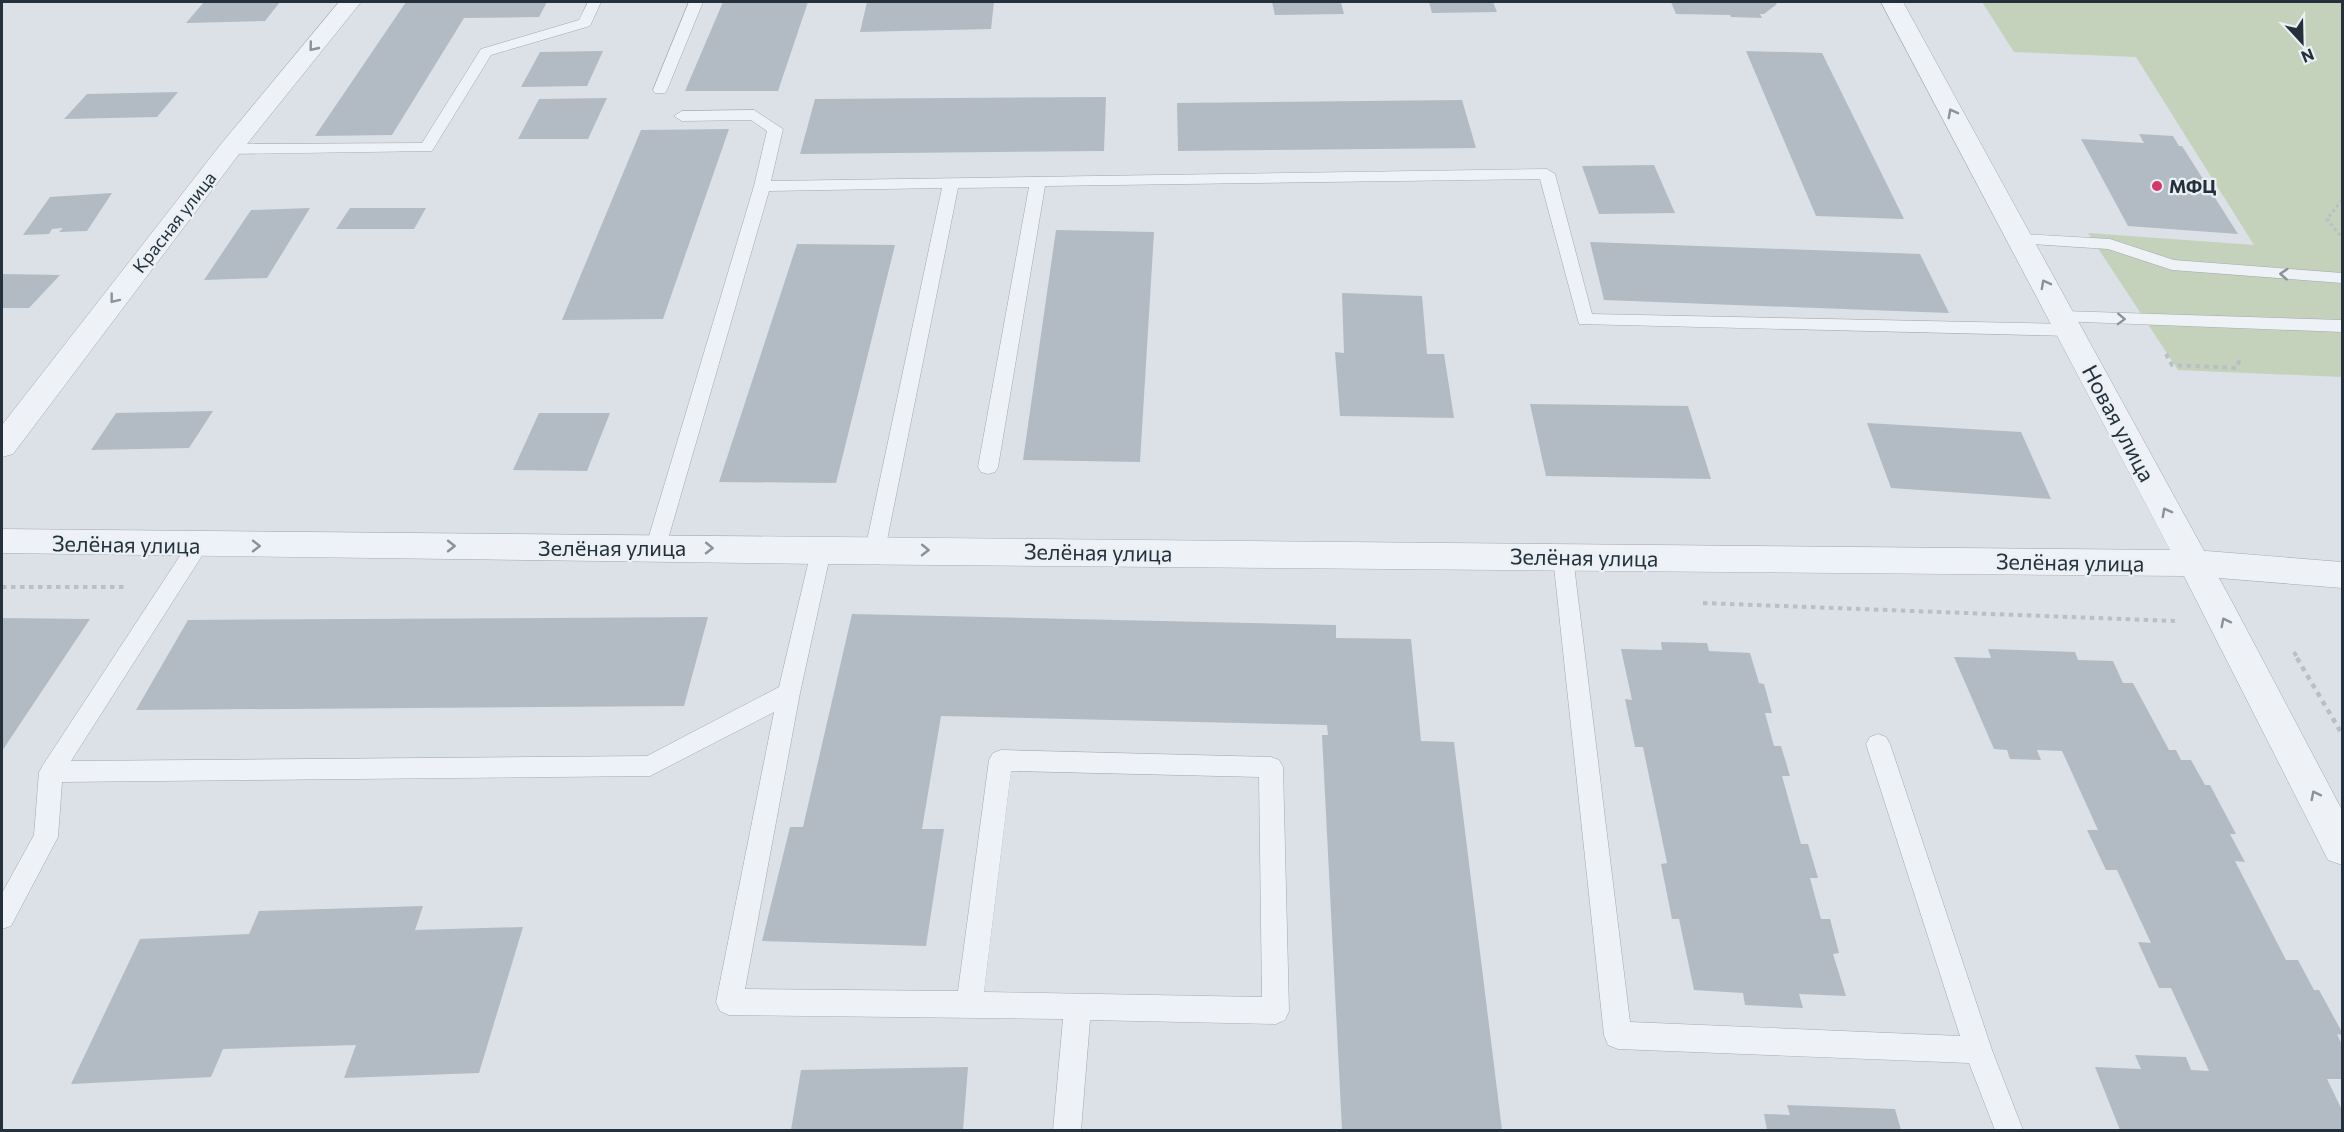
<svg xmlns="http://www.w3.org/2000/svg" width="2344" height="1132" font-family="Commissioner,sans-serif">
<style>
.green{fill:#c4d1bb}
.building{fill:#b2bbc3}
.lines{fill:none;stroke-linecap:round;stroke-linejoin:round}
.service-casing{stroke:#a0a9b0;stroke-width:1}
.minor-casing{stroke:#a0a9b0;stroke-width:1}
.tertiary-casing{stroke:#a0a9b0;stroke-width:1}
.path-far2{stroke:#b9bfc5;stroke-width:3;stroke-dasharray:3 3;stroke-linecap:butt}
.path-far1{stroke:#b9bfc5;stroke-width:4;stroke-dasharray:4.5 4.5;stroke-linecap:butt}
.path{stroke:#b9bfc5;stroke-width:4.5;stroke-dasharray:5 5;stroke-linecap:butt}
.service{fill:#eef1f5;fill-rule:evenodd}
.minor{fill:#eef1f5;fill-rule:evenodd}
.tertiary{fill:#eef1f5;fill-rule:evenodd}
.oneway{stroke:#899199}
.poi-dot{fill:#d43768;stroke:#eaf0f4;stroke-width:2}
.labels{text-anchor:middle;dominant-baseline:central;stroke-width:4.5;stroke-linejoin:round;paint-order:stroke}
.far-poi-label{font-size:18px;font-weight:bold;fill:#24313d;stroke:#eaf0f4;text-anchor:start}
.far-street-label{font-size:18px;fill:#24313d;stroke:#eaf0f4}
.street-label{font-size:22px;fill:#24313d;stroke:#eaf0f4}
</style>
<rect width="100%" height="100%" fill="#dbe1e6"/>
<path class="green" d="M1982,2H2342V377L2178,370L2088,233L2254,245L2136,57L2014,52Z"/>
<path class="building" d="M204,2H280L265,21L186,23Z
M406,2H547L539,17L464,18L392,135L315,136Z
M723,2H808L778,91H685Z
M867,2H994L991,29L860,32Z
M1272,2H1341L1344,14L1275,15Z
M1429,2H1493L1497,12L1432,13Z
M1671,2H1775L1777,4L1764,14H1760L1762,18L1731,17L1730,15L1676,14Z
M603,51L587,86L521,87L540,52Z
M1746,51L1822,53L1904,219L1816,216Z
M178,92L157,117L64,119L87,94Z
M1106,97L1104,151L800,154L815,99Z
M607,98L588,139H518L539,99Z
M1462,100L1476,148L1178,151L1177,103Z
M729,129L663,319L562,320L641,130Z
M2139,134L2173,136L2179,146H2182L2238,234L2128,226L2081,139L2144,143Z
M1654,165L1675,213L1599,214L1582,166Z
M112,193L87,231L59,232L63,228L52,229L49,234L23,235L50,197Z
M310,208L267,278L204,280L251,210Z
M350,208H426L414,229H336Z
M1056,230L1154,232L1140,462L1023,460Z
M1590,242L1920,254L1949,313L1604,300Z
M797,244L895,245L836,483L719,482Z
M2,274L60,275L29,308H2Z
M1342,293L1422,296L1427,354H1444L1454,418L1340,416L1335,352L1344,353Z
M1530,404L1688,406L1711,479L1546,476Z
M213,411L189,448L91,450L116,413Z
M539,413H610L587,471L513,470Z
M1867,423L2021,432L2051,499L1891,488Z
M852,614L1336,625V638L1411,639L1421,741L1454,742L1502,1130H1342L1322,735H1328L1327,725L941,716L922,829H944L926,946L762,941L790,827H803Z
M708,617L684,706L136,710L188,620Z
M2,618L90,619L2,751Z
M1661,642L1707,643L1709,651L1750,653L1759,683L1764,684L1772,713H1765L1774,746H1781L1790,776H1782L1801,844H1808L1818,878H1810L1821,919H1830L1839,953L1833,954L1846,996L1799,994L1803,1008L1745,1005L1743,993L1694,990L1679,919H1672L1661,864L1667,863L1643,747H1635L1625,699L1632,700L1621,649L1662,650Z
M1988,649L2075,652L2078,660L2113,661L2123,683H2133L2169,750H2176L2181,760H2191L2205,785H2210L2236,834H2230L2245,862L2235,861L2286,960H2298L2314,990H2319L2342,1032V1035L2337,1034L2342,1045V1079H2327L2342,1110V1130H2120L2095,1067L2141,1069L2135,1055L2186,1057L2191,1070L2209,1071L2171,988H2159L2138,942L2151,943L2117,870H2106L2087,830H2098L2062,751L2037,750L2041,760L2010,759L2007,750L1994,749L1954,657L1991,658Z
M423,906L415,930L523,927L479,1073L344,1078L356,1045L223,1049L211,1077L71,1084L140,939L249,934L259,911Z
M968,1067L963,1130H791L801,1070Z
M1787,1105L1895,1109L1901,1130H1767L1764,1114L1790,1115Z"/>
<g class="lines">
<g class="service-casing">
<path id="service" d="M588,2H601L590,26L491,55L432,151L230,154L222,149L230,144L422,143L481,49L579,20Z
M689,2H703L667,90L665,93H655L653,90Z
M754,110L783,129L771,181L1547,169L1555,174L1592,314L2070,324L2076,326L2079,330L2076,334L2070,336L1579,324L1540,179L1045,186L998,467L995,472L988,474L981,472L978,467L1029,187L958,188L885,550L882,556L875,558L868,556L865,550L942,188L769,191L666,546L663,552L656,554L649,552L646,546L754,186L767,131L751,120L682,121L674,116L682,111Z
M2021,234L2110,239L2174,260L2342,273V283L2172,270L2108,249L2015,243L2013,239L2015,235Z
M2063,311L2342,320V332L2057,321L2054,317L2057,313Z
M198,537L205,539L208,545L205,551L71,761L647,756L779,687L811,551L814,545L821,543L828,545L831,551L800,693L745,989L958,991L989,760L993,753L1001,750L1271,757L1279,760L1283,767L1289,1011L1285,1020L1276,1024L1090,1020L1081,1130H1053L1063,1019L729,1015L720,1011L716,1002L774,712L650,776L62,782L58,837L11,926L2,929V893L34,835L39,772L43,765L191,539ZM1011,771L1259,777L1262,997L984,992Z
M1563,549L1570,551L1573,557L1630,1022L1960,1036L1866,744L1870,737L1878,734L1886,737L1890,744L1992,1050L2023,1130H1995L1969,1063L1618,1049L1608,1045L1604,1035L1553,557L1556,551Z"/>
</g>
<g class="minor-casing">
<path id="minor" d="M339,2H361L239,154L13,454L2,457V425L221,144Z
M2194,550L2342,562V588L2194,576L2182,572L2178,563L2182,554Z"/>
</g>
<g class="tertiary-casing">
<path id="tertiary" d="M1881,2H1903L2231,600L2342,810V865L2328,860L2184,576L821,564L2,553V529L2170,550Z"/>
</g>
<path class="path-far2" d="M2342,200L2327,219L2342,238"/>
<path class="path-far1" d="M2166,354L2172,365L2237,368L2240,358
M2,587H124
M1703,603L2175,621
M2294,652L2298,659"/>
<path class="path" d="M2297,658L2342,734"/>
<use href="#service" class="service"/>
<use href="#minor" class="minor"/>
<use href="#tertiary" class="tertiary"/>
</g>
<defs><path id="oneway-chevron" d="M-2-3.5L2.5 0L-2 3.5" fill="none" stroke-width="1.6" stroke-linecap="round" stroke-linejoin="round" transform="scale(1.5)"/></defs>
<g class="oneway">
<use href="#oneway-chevron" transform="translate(313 47) rotate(129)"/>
<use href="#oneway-chevron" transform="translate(1952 113) rotate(-118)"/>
<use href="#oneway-chevron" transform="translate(2284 274) rotate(-176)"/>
<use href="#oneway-chevron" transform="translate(2045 284) rotate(-118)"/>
<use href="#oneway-chevron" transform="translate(114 299) rotate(128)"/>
<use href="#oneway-chevron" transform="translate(2121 319) rotate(2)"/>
<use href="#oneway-chevron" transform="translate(2166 512) rotate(-118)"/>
<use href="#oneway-chevron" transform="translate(256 546)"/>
<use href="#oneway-chevron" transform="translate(451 546)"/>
<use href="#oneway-chevron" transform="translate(709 548) rotate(1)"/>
<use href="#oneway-chevron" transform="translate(925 550) rotate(1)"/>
<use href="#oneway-chevron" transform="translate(2225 622) rotate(-117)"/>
<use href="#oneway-chevron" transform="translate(2315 795) rotate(-117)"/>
</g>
<circle class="poi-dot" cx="2157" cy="186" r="6"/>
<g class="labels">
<g class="far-poi-label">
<text x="2169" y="186">МФЦ</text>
</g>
<g class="far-street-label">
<text transform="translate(174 222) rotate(-52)">Красная улица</text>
</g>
<g class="street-label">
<text transform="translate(2119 423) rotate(62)">Новая улица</text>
<text transform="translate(126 544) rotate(1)">Зелёная улица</text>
<text x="612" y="547">Зелёная улица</text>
<text transform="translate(1098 552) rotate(1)">Зелёная улица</text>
<text transform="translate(1584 557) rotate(1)">Зелёная улица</text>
<text transform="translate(2070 562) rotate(1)">Зелёная улица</text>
</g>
</g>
<rect width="2344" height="1132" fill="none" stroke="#24313d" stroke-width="6"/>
<g transform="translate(2302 42) rotate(158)" stroke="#eaf0f4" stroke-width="4.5" paint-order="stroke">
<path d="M0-4.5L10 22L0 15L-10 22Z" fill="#24313d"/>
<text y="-9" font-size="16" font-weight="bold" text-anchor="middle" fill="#24313d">N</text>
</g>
</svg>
